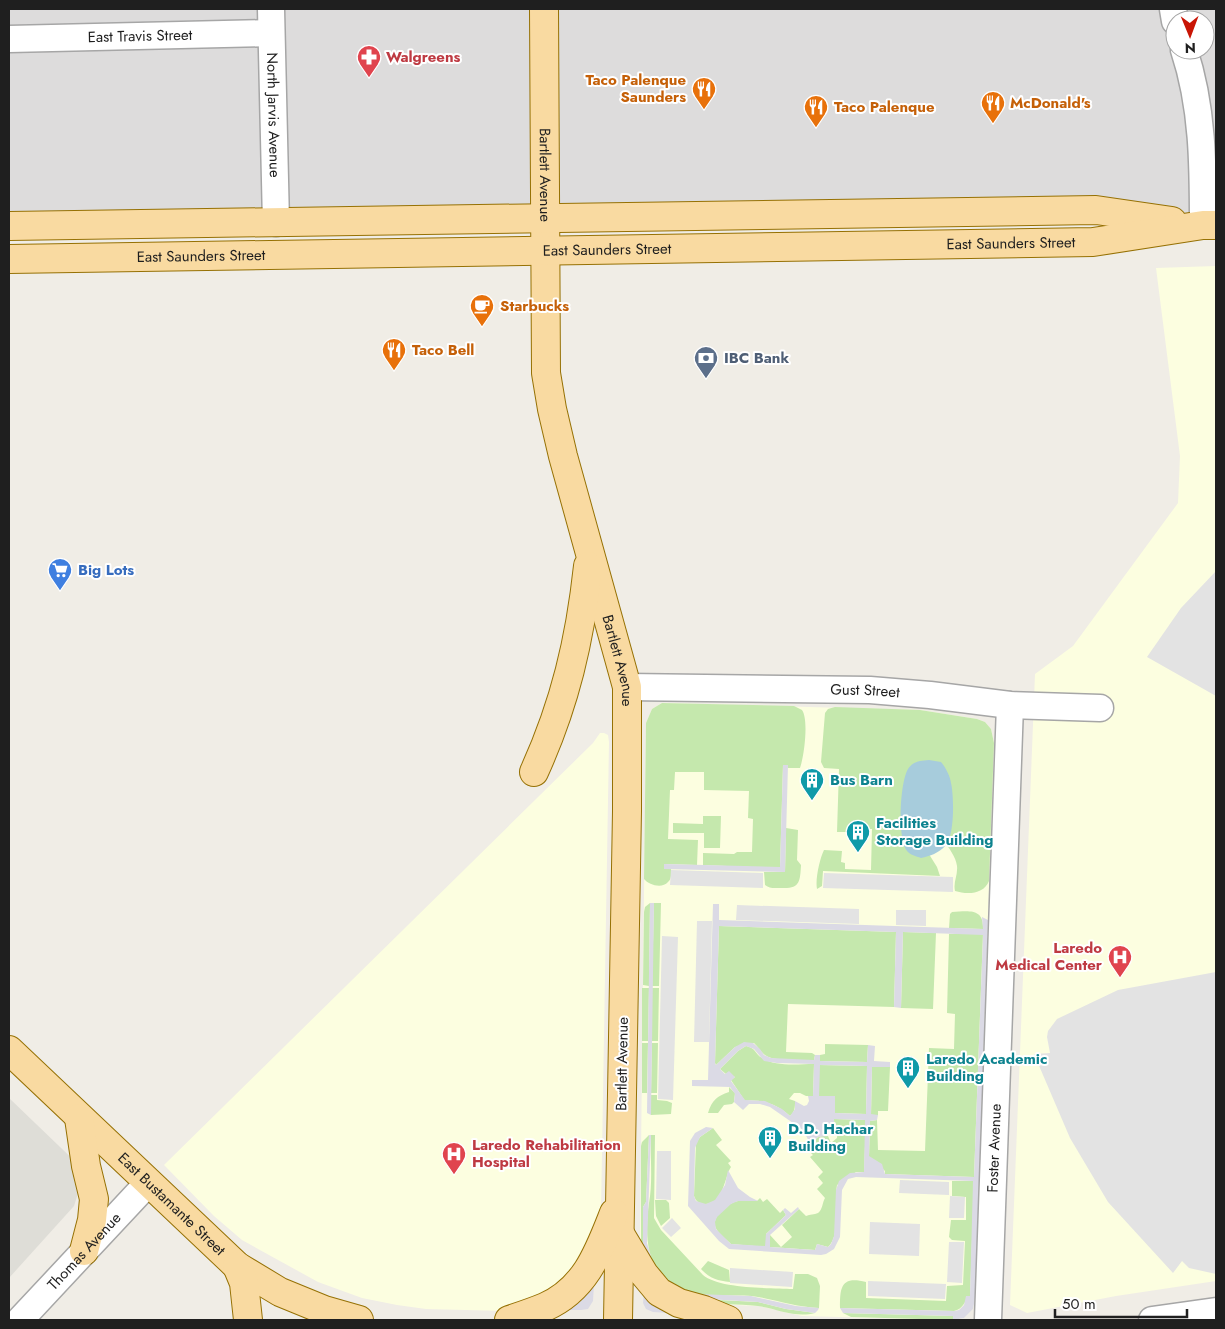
<svg xmlns="http://www.w3.org/2000/svg" width="1225" height="1329" font-family="Jost,sans-serif">
<style>
.residential{fill:#dddcdc;fill-rule:evenodd}
.education{fill:#fcfee0}
.airport{fill:#deddd7}
.grass{fill:#c5e8ad}
.parking{fill:#e3e3e3}
.plaza{fill:#dbdae5;fill-rule:evenodd}
.water{fill:#a7ccdc}
.lines{fill:none;stroke-linecap:round;stroke-linejoin:round}
.minor-casing{stroke:#a6a6a6;stroke-width:29}
.major-casing{stroke:#967104;stroke-width:30}
.minor{stroke:#fff;stroke-width:26}
.major{stroke:#f9daa1;stroke-width:28}
.labels{text-anchor:middle;dominant-baseline:central;stroke-width:4;stroke-linejoin:round;paint-order:stroke}
.street-label{font-size:15px;fill:#1f1f1f;stroke:#fff}
.health-label{font-size:15px;font-weight:bold;fill:#be3a42;stroke:#fff;text-anchor:start}
.food-label{font-size:15px;font-weight:bold;fill:#c56008;stroke:#fff;text-anchor:start}
.service-label{font-size:15px;font-weight:bold;fill:#4e5e75;stroke:#fff;text-anchor:start}
.shop-label{font-size:15px;font-weight:bold;fill:#366cbe;stroke:#fff;text-anchor:start}
.culture-label{font-size:15px;font-weight:bold;fill:#0d838f;stroke:#fff;text-anchor:start}
</style>
<rect width="100%" height="100%" fill="#f0ede6"/>
<path class="residential" d="M9,9H1216V225L1096,210L9,226ZM1175,20H1205V50H1175Z"/>
<path class="education" d="M1216,266V1281L1116,1296L1027,1313L1010,1305L1035,674L1073,646L1178,503L1180,456L1156,268Z
M662,703L920,710L977,719L985,722L991,729L994,743L975,1299L973,1309L964,1318L953,1320L802,1316L759,1306L710,1304L640,1239L646,723L652,709Z
M600,733H604L608,735L609,742L601,1211L576,1279L506,1311L426,1309L397,1305L362,1298L318,1282L242,1240L214,1216L164,1165L593,743Z"/>
<path class="airport" d="M9,1098L85,1171L74,1206L9,1278Z"/>
<path class="grass" d="M662,703L794,706L802,710C809,720 804,757 800,768H788L787,765H783L780,868L703,865V853L734,854L737,852H752L753,819L748,818L749,791L704,790V772H675L674,790H670L668,839L698,840L697,865L665,864L664,869H671C671,873 672,879 668,882C662,889 649,885 644,879L646,723L652,709Z
M835,707L920,710L977,719L985,722L991,729L994,743L989,881C984,894 968,895 955,891C953,882 958,875 957,866C956,857 949,848 943,840L927,851L937,867L940,876L823,871L822,886L817,889C815,879 820,858 824,850L842,851L841,862L845,863V869L871,870L872,829L847,828L846,832H837L839,769L824,768L821,762L825,713L828,709Z
M703,816H721L720,848H704V833H673V823L703,824Z
M786,828L798,830L797,860L801,865C800,882 800,889 781,888C774,888 770,889 765,885L764,872H785Z
M650,903L649,986L643,985L644,912L645,907Z
M654,903H661L659,986H652Z
M952,912C969,911 984,908 983,929L949,928L950,914Z
M719,926L896,932L894,1007L788,1004L786,1052L812,1053L815,1055L814,1060C803,1060 774,1062 765,1055C761,1052 758,1047 754,1043L735,1047L716,1065L715,1063Z
M903,932L936,933L933,1009L901,1008Z
M949,934H983L974,1177L885,1174V1171L869,1157L870,1121L877,1120L878,1150L925,1151L929,1048L954,1049L955,1014L947,1013Z
M642,988H649L648,1041H642Z
M652,988H659L658,1041H652Z
M642,1043H648L647,1093H642Z
M652,1043H658L657,1093H651Z
M825,1044L868,1045L867,1062L820,1061V1055L825,1054Z
M746,1046C756,1048 755,1054 762,1058C776,1067 798,1064 814,1064L813,1096H806L800,1093H794L789,1099L795,1101C795,1107 795,1112 790,1116C777,1104 762,1099 745,1101L731,1080L735,1077L726,1074L720,1069L738,1051Z
M819,1065L867,1066L866,1114L835,1113L819,1096Z
M872,1067H890L888,1111H878V1115H871Z
M729,1087L735,1093L734,1102L732,1104L724,1105L718,1113H708C712,1100 717,1096 729,1092Z
M651,1095H657V1100L667,1101L672,1103L671,1114L651,1115Z
M834,1119L866,1120L864,1172H856L837,1185C834,1203 841,1235 828,1247L817,1244L815,1250L770,1247V1235L781,1247L792,1237L782,1225L799,1209L806,1216C810,1214 814,1215 818,1213C823,1209 822,1203 825,1198L817,1189L823,1183L818,1177L823,1172L810,1157L813,1155L810,1152C817,1142 811,1135 828,1136L831,1143L837,1138C838,1131 834,1126 834,1119Z
M713,1128L722,1140L716,1145L731,1161L728,1163L731,1167C724,1177 724,1206 703,1204C698,1203 696,1201 694,1196L696,1143L700,1137Z
M649,1135L646,1202L643,1207V1250L641,1251V1146L642,1142Z
M651,1135H655L654,1218L661,1230L703,1275C719,1289 771,1288 793,1289L795,1274H808L817,1278L820,1286L819,1308C796,1307 774,1299 752,1296C732,1294 704,1298 687,1292C646,1278 644,1239 649,1203C653,1182 650,1156 651,1135Z
M952,1181H974L970,1296C964,1302 963,1309 954,1311L840,1308C840,1287 841,1276 866,1282V1298L946,1301L947,1286L963,1285L965,1241L952,1240L949,1237L951,1220H966V1197L952,1196Z
M760,1198L763,1202L767,1199L780,1213L783,1210L786,1215L766,1234V1247L731,1244C726,1239 717,1233 715,1226C713,1215 728,1203 738,1201C744,1199 751,1200 757,1201Z
M655,1200H666L669,1203L670,1218L661,1226L656,1216Z
M708,1261L729,1270L730,1282C718,1281 709,1278 701,1269Z
M697,1299L758,1302L786,1309L815,1313C795,1318 778,1309 758,1306C737,1303 717,1307 697,1299Z
M843,1313L953,1316V1320L851,1317Z"/>
<path class="parking" d="M1216,571V696L1147,657L1181,608Z
M671,870L763,873V888L670,885Z
M824,873L953,877V892L823,888Z
M737,905L859,909V924L736,920Z
M896,910H926V926L896,925Z
M697,921H712L709,1042H694Z
M662,936L678,937L673,1100L658,1099Z
M1216,972V1274L1189,1268L1182,1261L1173,1273L1108,1202L1070,1138L1034,1054L1050,1053L1047,1037L1048,1031L1057,1019L1118,990Z
M657,1151H671V1200L656,1199Z
M900,1180L949,1182V1195L899,1193Z
M950,1196L965,1197L964,1218H949Z
M672,1218L681,1228L671,1237L662,1228Z
M870,1222L920,1224L919,1256L869,1254Z
M949,1242H964L962,1283L947,1282Z
M730,1268L793,1272L792,1287L730,1283Z
M868,1281L946,1284L945,1299L868,1296Z"/>
<path class="plaza" d="M783,765H788L785,872L664,869V864L780,867Z
M650,903H654L651,1115L647,1113Z
M713,904H719V920L983,929L982,917L988,920L975,1299L973,1309L964,1318L953,1320V1316L843,1313L840,1308L954,1311L959,1310L964,1305L966,1296H970L973,1181L856,1177L848,1179L842,1190L840,1237L834,1249L826,1254L821,1255L729,1249L719,1241L688,1206L690,1141L695,1133L706,1127L713,1128L700,1137L695,1148L694,1196L696,1201L706,1204L715,1200L725,1185L728,1170L738,1188L750,1197L758,1201H738L731,1204L717,1217L715,1222L716,1229L731,1244L765,1246L766,1234L786,1215L783,1210L785,1208L791,1213L798,1207L799,1209L770,1235V1247L815,1250L817,1244L828,1247L831,1244L834,1236L836,1190L839,1181L850,1173L864,1172L865,1120L834,1119V1126L829,1124L823,1125L828,1136L818,1137L814,1141L812,1147L803,1130L770,1107L760,1104H749L743,1110L734,1102L735,1094L730,1087L692,1086V1080H708ZM719,926L896,932L894,1007L901,1008L903,932L983,935L974,1177L885,1174L882,1164L869,1156L870,1121L877,1120L878,1115L871,1114L872,1067H890V1062L874,1061L875,1046L868,1045L867,1062L820,1061V1055H815L814,1060L771,1058L764,1055L760,1049L753,1043L744,1042L735,1047L716,1065L715,1063ZM746,1046L754,1049L764,1061L777,1063L814,1064L813,1096H808L809,1101L807,1105L804,1106L795,1101V1109L790,1116L782,1109L765,1101L745,1100L731,1081L735,1077L729,1071L725,1074L720,1069L738,1051ZM820,1065L867,1066L866,1114L835,1113V1096H819Z
M649,1135H651L647,1243L652,1261L663,1277L676,1287L696,1294L751,1296L796,1306L819,1308L818,1310L815,1313L808,1312L786,1309L758,1302L689,1298L672,1290L665,1286V1289L661,1286L658,1283H661L652,1272L646,1260L643,1242V1207L646,1202Z
M594,1284L593,1301L588,1309L581,1310H566Z
M644,1292L669,1313L653,1312L646,1309L643,1303Z"/>
<path class="water" d="M929,760L941,762C946,768 950,776 951,783C954,796 955,836 945,846C939,853 930,856 921,858C916,856 910,855 907,851C897,839 900,782 908,769C913,761 920,761 929,760Z"/>
<g class="lines">
<g class="minor-casing">
<g id="minor">
<path id="s1" d="M271,9L276,223"/>
<path d="M1173,9L1175,21"/>
<path id="s2" d="M9,39L271,33"/>
<path d="M1184,50C1203,107 1203,166 1203,225"/>
<path id="s3" d="M627,687L870,690L930,695L1010,705L1100,708"/>
<path id="s4" d="M20,1320L148,1183"/>
<path id="s5" d="M988,1320L1010,705"/>
<path d="M1152,1320L1216,1311"/>
</g>
</g>
<g class="major-casing">
<g id="major">
<path id="s6" d="M544,9L546,373L552,409L563,456L627,687V811L618,1320"/>
<path d="M9,226L1096,210L1172,221"/>
<path id="s7" d="M9,259L1093,242L1203,225H1216"/>
<path d="M534,772C565,704 580,640 588,566"/>
<path id="s8" d="M9,1050L237,1266L280,1292L324,1310L359,1320"/>
<path d="M79,1118L86,1166L94,1199L92,1220L84,1251"/>
<path d="M620,1234L644,1274L659,1292L679,1303L704,1310L728,1320"/>
<path d="M237,1266L244,1283L248,1320"/>
<path d="M509,1320C521,1316 533,1312 545,1307C586,1289 599,1251 614,1213"/>
</g>
</g>
<use href="#minor" class="minor"/>
<use href="#major" class="major"/>
</g>
<defs>
<g id="pharmacy-pin" transform="scale(1.25)"><path d="M0 17L-7.5 6A9.5 9.5 0 1 1 7.5 6Z" fill="#e0444e" stroke="#fff"/><path d="M-2-6h4v4h4v4h-4v4h-4v-4h-4v-4h4Z" fill="#fff"/></g>
<g id="restaurant-pin" transform="scale(1.25)"><path d="M0 17L-7.5 6A9.5 9.5 0 1 1 7.5 6Z" fill="#e8710a" stroke="#fff"/><path d="M-5-6h1v4h1v-4h1v4h1v-4h1v5L-1.5 .5V6h-2V.5L-5-1ZM5-6V6H3V1.5H1.5Q1.5-4 5-6Z" fill="#fff"/></g>
<g id="cafe-pin" transform="scale(1.25)"><path d="M0 17L-7.5 6A9.5 9.5 0 1 1 7.5 6Z" fill="#e8710a" stroke="#fff"/><path d="M-5.5-4.5H6V0H3Q3 3.5 0 3.5H-2.5Q-5.5 3.5-5.5 0ZM3-3.2v2h1.7v-2ZM-6 4.5H4V6H-6Z" fill="#fff"/></g>
<g id="bank-pin" transform="scale(1.25)"><path d="M0 17L-7.5 6A9.5 9.5 0 1 1 7.5 6Z" fill="#5c6f8a" stroke="#fff"/><path d="M-6-4H6V4H-6ZM0-2.3a2.3 2.3 0 1 0 0 4.6a2.3 2.3 0 1 0 0-4.6Z" fill="#fff"/></g>
<g id="supermarket-pin" transform="scale(1.25)"><path d="M0 17L-7.5 6A9.5 9.5 0 1 1 7.5 6Z" fill="#3f7fe0" stroke="#fff"/><path d="M-6-5.5h2.5l.6 2H6L4.5 2H-2.5L-4.4-4H-6ZM-1.5 3.2a1.3 1.3 0 1 0 .1 0ZM3 3.2a1.3 1.3 0 1 0 .1 0Z" fill="#fff"/></g>
<g id="building-pin" transform="scale(1.25)"><path d="M0 17L-7.5 6A9.5 9.5 0 1 1 7.5 6Z" fill="#0f9aa8" stroke="#fff"/><path d="M-4-6H4V6H1V3H-1V6H-4ZM-2.5-4.3h1.7v1.8h-1.7ZM.8-4.3h1.7v1.8H.8ZM-2.5-1h1.7V.8h-1.7ZM.8-1h1.7V.8H.8Z" fill="#fff"/></g>
<g id="hospital-pin" transform="scale(1.25)"><path d="M0 17L-7.5 6A9.5 9.5 0 1 1 7.5 6Z" fill="#e0444e" stroke="#fff"/><path d="M-5-5h3v3.5h4V-5h3V5h-3V1.5h-4V5h-3Z" fill="#fff"/></g>
</defs>
<g fill-rule="evenodd">
<use href="#pharmacy-pin" x="369" y="57"/>
<use href="#restaurant-pin" x="704" y="89"/>
<use href="#restaurant-pin" x="993" y="103"/>
<use href="#restaurant-pin" x="816" y="107"/>
<use href="#cafe-pin" x="482" y="306"/>
<use href="#restaurant-pin" x="394" y="350"/>
<use href="#bank-pin" x="706" y="358"/>
<use href="#supermarket-pin" x="60" y="570"/>
<use href="#building-pin" x="812" y="780"/>
<use href="#building-pin" x="858" y="832"/>
<use href="#hospital-pin" x="1120" y="957"/>
<use href="#building-pin" x="908" y="1068"/>
<use href="#building-pin" x="770" y="1138"/>
<use href="#hospital-pin" x="454" y="1154"/>
</g>
<g class="labels">
<g class="street-label">
<text stroke="none"><textPath href="#s2" startOffset="131">East Travis Street</textPath></text>
<text stroke="none"><textPath href="#s1" startOffset="106">North Jarvis Avenue</textPath></text>
<text stroke="none"><textPath href="#s6" startOffset="166">Bartlett Avenue</textPath></text>
<text stroke="none"><textPath href="#s7" startOffset="1002">East Saunders Street</textPath></text>
<text stroke="none"><textPath href="#s7" startOffset="598">East Saunders Street</textPath></text>
<text stroke="none"><textPath href="#s7" startOffset="192">East Saunders Street</textPath></text>
<text stroke="none"><textPath href="#s6" startOffset="661">Bartlett Avenue</textPath></text>
<text stroke="none"><textPath href="#s3" startOffset="238">Gust Street</textPath></text>
<text transform="translate(622 1064) rotate(-89)">Bartlett Avenue</text>
<text stroke="none"><textPath href="#s5" startOffset="172">Foster Avenue</textPath></text>
<text stroke="none"><textPath href="#s8" startOffset="224">East Bustamante Street</textPath></text>
<text stroke="none"><textPath href="#s4" startOffset="94">Thomas Avenue</textPath></text>
</g>
<g class="health-label">
<text x="386" y="57">Walgreens</text>
<text x="1102" y="948" text-anchor="end">Laredo<tspan x="1102" dy="17">Medical Center</tspan></text>
<text x="472" y="1145">Laredo Rehabilitation<tspan x="472" dy="17">Hospital</tspan></text>
</g>
<g class="food-label">
<text x="686" y="80" text-anchor="end">Taco Palenque<tspan x="686" dy="17">Saunders</tspan></text>
<text x="1010" y="103">McDonald's</text>
<text x="834" y="107">Taco Palenque</text>
<text x="500" y="306">Starbucks</text>
<text x="412" y="350">Taco Bell</text>
</g>
<g class="service-label">
<text x="724" y="358">IBC Bank</text>
</g>
<g class="shop-label">
<text x="78" y="570">Big Lots</text>
</g>
<g class="culture-label">
<text x="830" y="780">Bus Barn</text>
<text x="876" y="823">Facilities<tspan x="876" dy="17">Storage Building</tspan></text>
<text x="926" y="1059">Laredo Academic<tspan x="926" dy="17">Building</tspan></text>
<text x="788" y="1129">D.D. Hachar<tspan x="788" dy="17">Building</tspan></text>
</g>
</g>
<rect width="1225" height="1329" fill="none" stroke="#1f1f1f" stroke-width="20"/>
<g transform="translate(1190 35) rotate(179)"><circle r="24" fill="#ffffff" stroke="#a5a5a5"/>
<path d="M0-4L9 19L0 12L-9 19Z" fill="#c91505"/>
<text y="-8" font-size="14" font-weight="bold" text-anchor="middle" fill="#1f1f1f">N</text>
</g>
<path d="M1055 1309v8h132v-8" fill="none" stroke="#1f1f1f" stroke-width="2.5"/>
<text x="1062" y="1309" font-size="15" fill="#1f1f1f" stroke="#ffffff" stroke-width="4" paint-order="stroke">50 m</text>
</svg>
